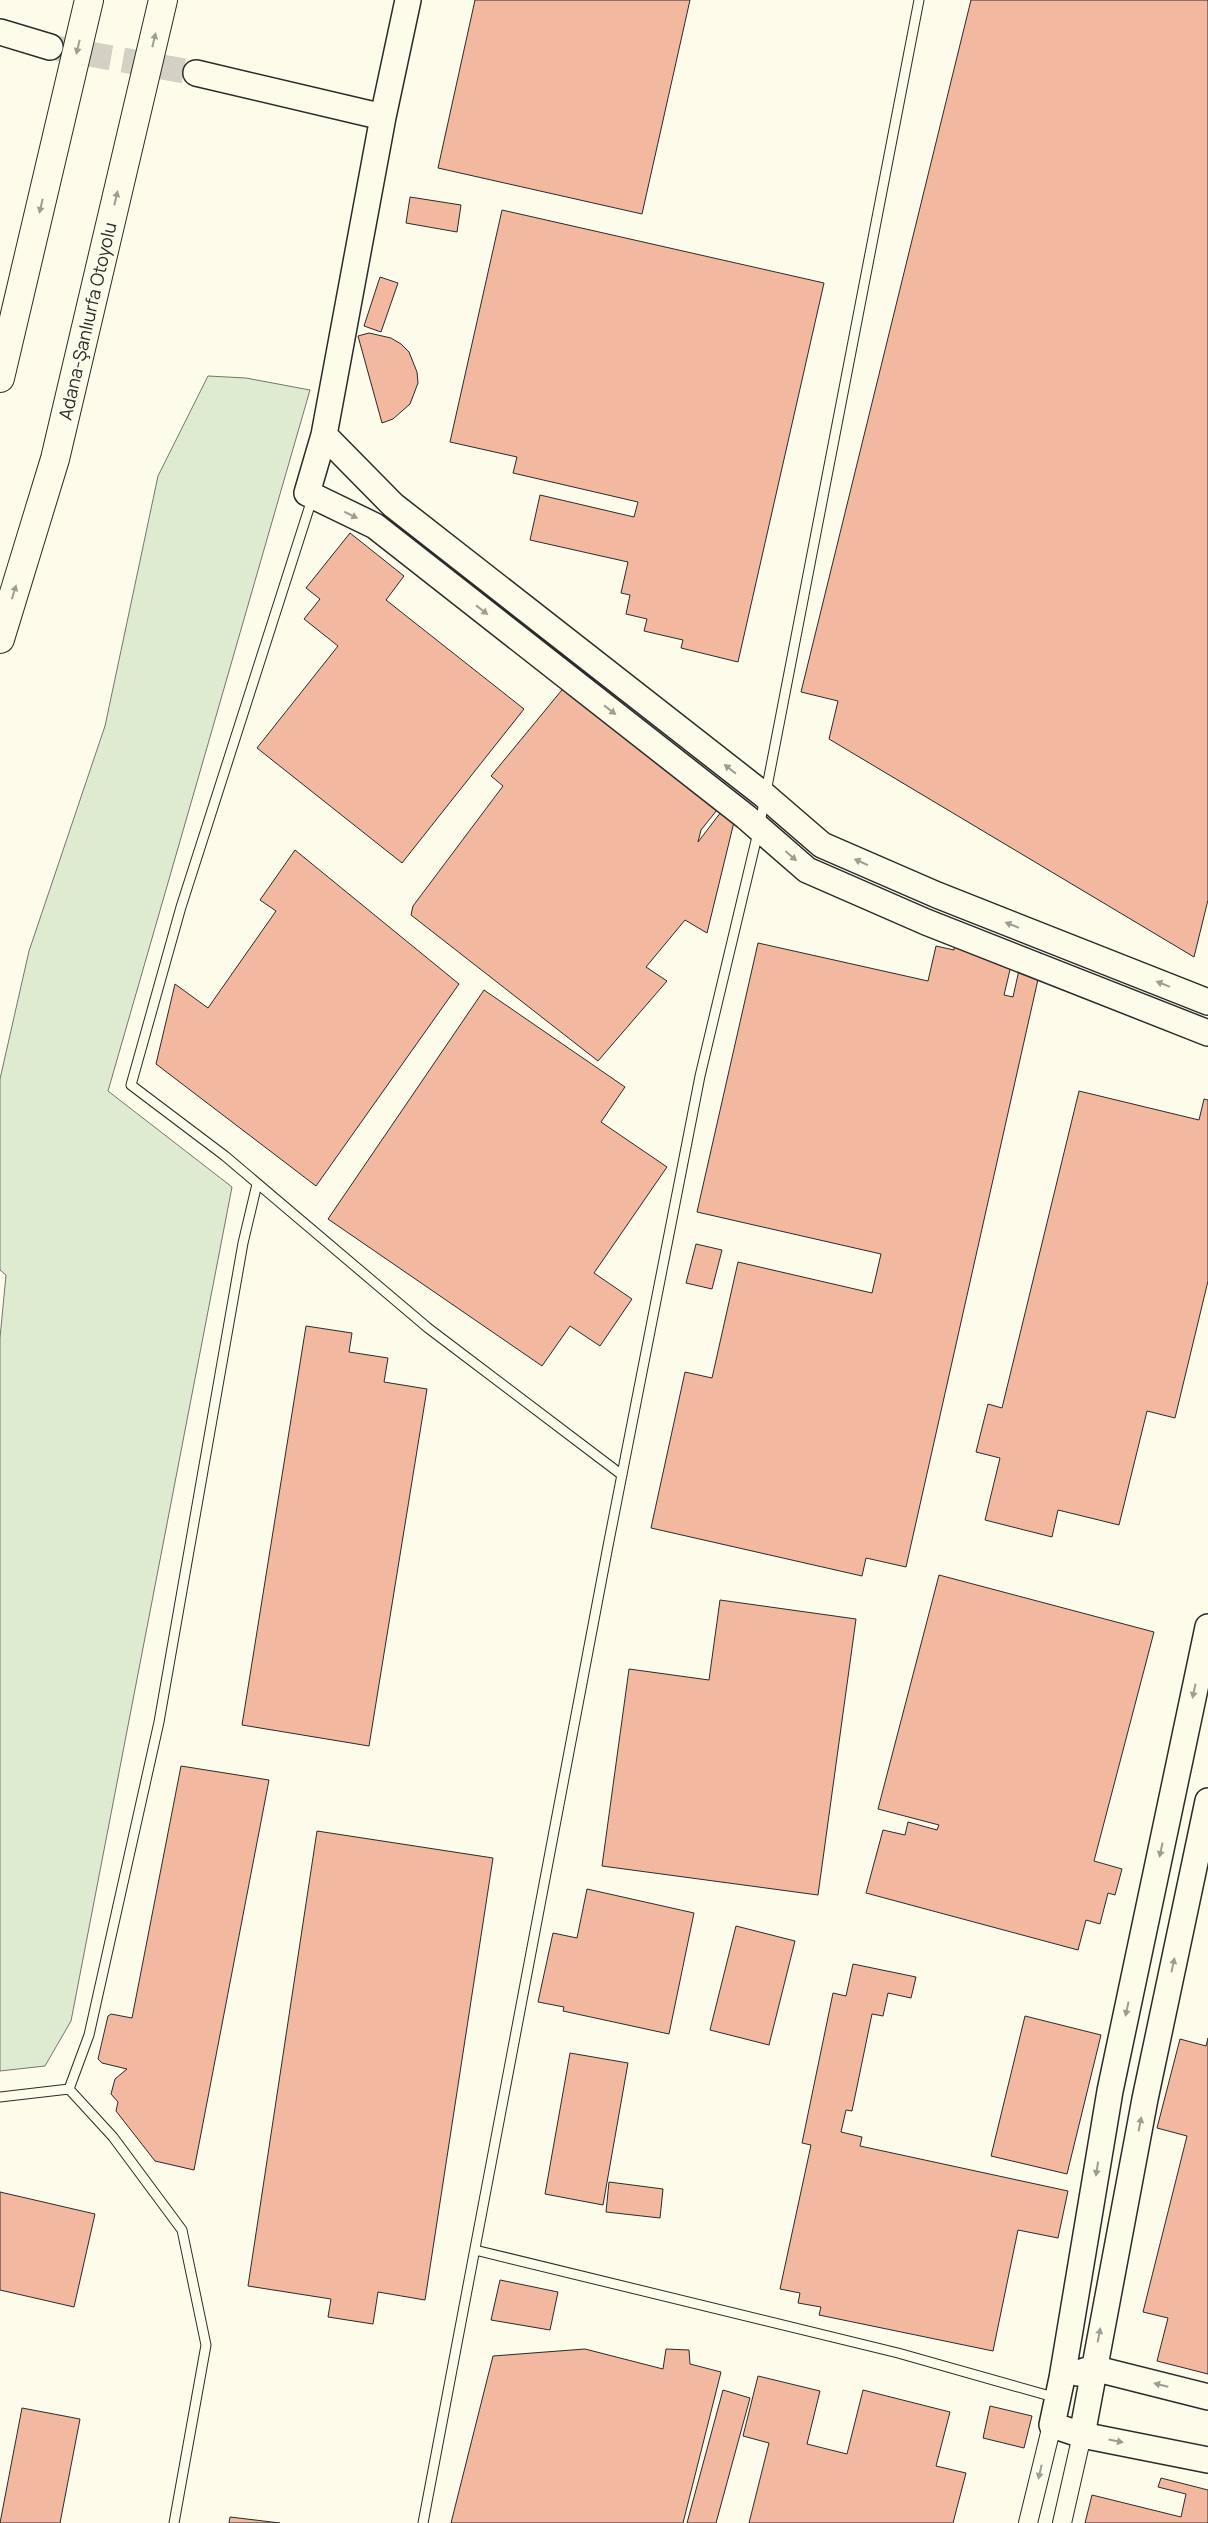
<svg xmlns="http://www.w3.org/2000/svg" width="1208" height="2523" font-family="Manrope,sans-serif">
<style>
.green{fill:#deebd1;stroke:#74746e}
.building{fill:#f2b8a0;stroke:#2b2b2b}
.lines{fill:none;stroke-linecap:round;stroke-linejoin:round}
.secondary-tunnel{stroke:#d3d1c4;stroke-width:25;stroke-dasharray:25 12;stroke-linecap:butt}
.lane-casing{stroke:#2b2b2b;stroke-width:11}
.street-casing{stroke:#2b2b2b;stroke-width:20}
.secondary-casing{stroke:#2b2b2b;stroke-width:28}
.highway-casing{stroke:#2b2b2b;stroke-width:30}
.lane{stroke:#fdfbea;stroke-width:9}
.street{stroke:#fdfbea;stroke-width:18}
.secondary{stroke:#fdfbea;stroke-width:25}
.highway{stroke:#fdfbea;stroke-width:28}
.oneway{fill:#9e9d94}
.labels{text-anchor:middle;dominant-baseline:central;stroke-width:4;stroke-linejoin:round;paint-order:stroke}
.street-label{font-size:18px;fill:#2b2b2b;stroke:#fdfbea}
</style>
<rect width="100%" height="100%" fill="#fdfbea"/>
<path class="green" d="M208,376L246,378L310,390L108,1091L232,1187L71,2021L45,2066L0,2071V1338L6,1275L0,1270V1079L29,951L105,726L158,476Z"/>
<path class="building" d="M475,0H690L642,214L438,168Z
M971,0H1208V900L1194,957L829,739L838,701L801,692Z
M410,197L461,205L457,232L406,223Z
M502,210L824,283L738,662L681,648L683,640L644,631L647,619L626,614L630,595L621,593L628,562L530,540L540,495L634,517L638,502L513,473L517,457L450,442Z
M380,277L398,283L381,332L364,326Z
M369,333L391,338L401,344L409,352L417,372L418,383L410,404L393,419L382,423L358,336Z
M350,533L404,576L386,600L524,709L402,863L257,748L338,646L304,619L320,599L306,588Z
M566,685L721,805L701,830L698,842L721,812L734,822L707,933L685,920L646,967L667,981L598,1061L411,915L413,906L503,786L491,776Z
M295,850L459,984L316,1186L156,1064L175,984L208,1008L276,911L260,900Z
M758,943L928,981L936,946L954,950L955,944L1013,957L1004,995L1013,997L1019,970L1039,975L906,1567L866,1558L862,1576L651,1528L685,1372L712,1378L738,1262L872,1293L881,1254L697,1212Z
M484,990L625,1087L601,1122L667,1167L594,1273L632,1299L600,1346L570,1326L542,1366L328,1219Z
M1079,1091L1199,1120L1204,1099L1208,1100V1281L1175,1418L1147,1411L1119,1525L1058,1510L1052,1537L985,1520L1000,1458L976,1452L988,1404L1002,1408Z
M696,1244L722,1250L712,1289L686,1283Z
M306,1326L352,1333L349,1352L388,1358L384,1382L427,1389L369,1746L242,1725Z
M939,1575L1154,1632L1094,1861L1122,1869L1115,1895L1108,1893L1100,1924L1086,1920L1078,1950L866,1893L883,1830L905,1835L908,1822L937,1830L939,1825L878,1809Z
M720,1600L856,1619L818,1895L602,1866L629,1669L709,1680Z
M181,1766L269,1780L194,2170L155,2161L116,2111L118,2102L111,2094L115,2079L127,2069L102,2063L98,2059L108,2016L111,2014L132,2018Z
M317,1831L493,1858L425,2300L378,2292L373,2324L328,2317L331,2299L248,2286Z
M587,1889L694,1913L669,2034L563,2011L564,2007L538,2002L553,1933L577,1938Z
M736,1926L795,1941L769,2045L710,2030Z
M853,1964L916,1977L911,1998L888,1993L883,2016L872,2014L852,2111L846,2110L841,2132L862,2137L860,2146L1068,2191L1058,2238L1018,2230L993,2351L819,2315L821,2307L798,2303L800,2293L780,2289L811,2145L802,2143L833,1993L846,1996Z
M1025,2016L1101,2035L1067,2174L991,2156Z
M1208,2038V2374L1157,2361L1168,2318L1143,2312L1187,2136L1157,2128L1180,2039L1206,2046Z
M570,2053L628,2063L603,2205L545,2194Z
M609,2182L663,2189L660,2218L606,2212Z
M0,2192L95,2214L74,2307L0,2290Z
M500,2280L558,2292L550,2330L491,2320Z
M585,2349L663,2369L666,2349L689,2350L690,2364L721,2372L683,2523H451L493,2356Z
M758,2376L820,2391L807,2444L847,2454L863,2390L950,2412L936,2466L966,2473L953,2523H749L769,2443L743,2436Z
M723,2390L750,2398L716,2523H687Z
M990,2406L1032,2416L1024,2448L983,2438Z
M22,2408L80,2419L60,2523H0Z
M1161,2478L1208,2490V2523H1085L1092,2495L1181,2517L1186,2494L1158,2487Z
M230,2517L280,2523H229Z"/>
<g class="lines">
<path class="secondary-tunnel" d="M50,47L196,73"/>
<g class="lane-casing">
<path id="lane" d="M313,496L181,907L131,1085L225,1156L428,1328L622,1475
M69,2089L89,2035L159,1722L243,1243L257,1184
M69,2089L113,2137L182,2230L206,2345L174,2523
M0,2097L69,2089
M475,2250L898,2353L1057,2398
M423,2523L608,1546L700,1076L759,828L919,0"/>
</g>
<g class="street-casing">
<path id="street" d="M1028,2523L1052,2425
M1062,2523L1082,2435"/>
</g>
<g class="secondary-casing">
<path id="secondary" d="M408,0L383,117L324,435L307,493L375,526L746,817L807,870L926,922L1208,1033
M0,32L50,47
M196,73L383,117
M324,435L393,505L764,795L822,845L937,895L1208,1002
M1208,1627L1110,2091L1062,2378L1052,2425L1082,2435L1208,2460
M1078,2373L1093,2368L1208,2397
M1082,2435L1145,2099L1208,1801"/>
</g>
<g class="highway-casing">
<path id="highway" d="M0,378L89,0
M0,639L55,459L163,0"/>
</g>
<use href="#lane" class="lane"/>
<use href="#street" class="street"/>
<use href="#secondary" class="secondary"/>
<use href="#highway" class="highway"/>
</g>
<defs><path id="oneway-solid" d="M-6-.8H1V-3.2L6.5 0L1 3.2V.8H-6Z" transform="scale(1.25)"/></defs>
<g class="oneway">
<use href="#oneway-solid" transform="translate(154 40) rotate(-77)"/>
<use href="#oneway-solid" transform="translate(78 47) rotate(103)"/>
<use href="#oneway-solid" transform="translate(116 198) rotate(-77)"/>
<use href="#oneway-solid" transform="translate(41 206) rotate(103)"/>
<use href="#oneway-solid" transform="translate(351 515) rotate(26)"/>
<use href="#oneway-solid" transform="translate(14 592) rotate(-73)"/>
<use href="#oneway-solid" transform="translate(482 610) rotate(38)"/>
<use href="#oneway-solid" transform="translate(610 710) rotate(38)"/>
<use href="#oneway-solid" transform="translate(730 769) rotate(-142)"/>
<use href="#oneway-solid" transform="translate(791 856) rotate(41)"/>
<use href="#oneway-solid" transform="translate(861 862) rotate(-156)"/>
<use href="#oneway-solid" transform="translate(1012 925) rotate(-158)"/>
<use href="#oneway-solid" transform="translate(1163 984) rotate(-158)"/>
<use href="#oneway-solid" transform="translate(1194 1691) rotate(102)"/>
<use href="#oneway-solid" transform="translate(1161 1850) rotate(102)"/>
<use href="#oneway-solid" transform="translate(1173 1965) rotate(-78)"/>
<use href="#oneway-solid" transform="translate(1127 2009) rotate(102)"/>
<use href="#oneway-solid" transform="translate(1140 2124) rotate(-79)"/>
<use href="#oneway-solid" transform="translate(1097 2169) rotate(99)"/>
<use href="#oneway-solid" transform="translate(1099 2335) rotate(-79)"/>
<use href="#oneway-solid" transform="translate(1161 2385) rotate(-166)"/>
<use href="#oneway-solid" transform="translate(1116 2441) rotate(11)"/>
<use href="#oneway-solid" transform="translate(1040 2472) rotate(103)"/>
</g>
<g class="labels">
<g class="street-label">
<text transform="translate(87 321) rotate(-77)">Adana-Şanlıurfa Otoyolu</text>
</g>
</g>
</svg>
